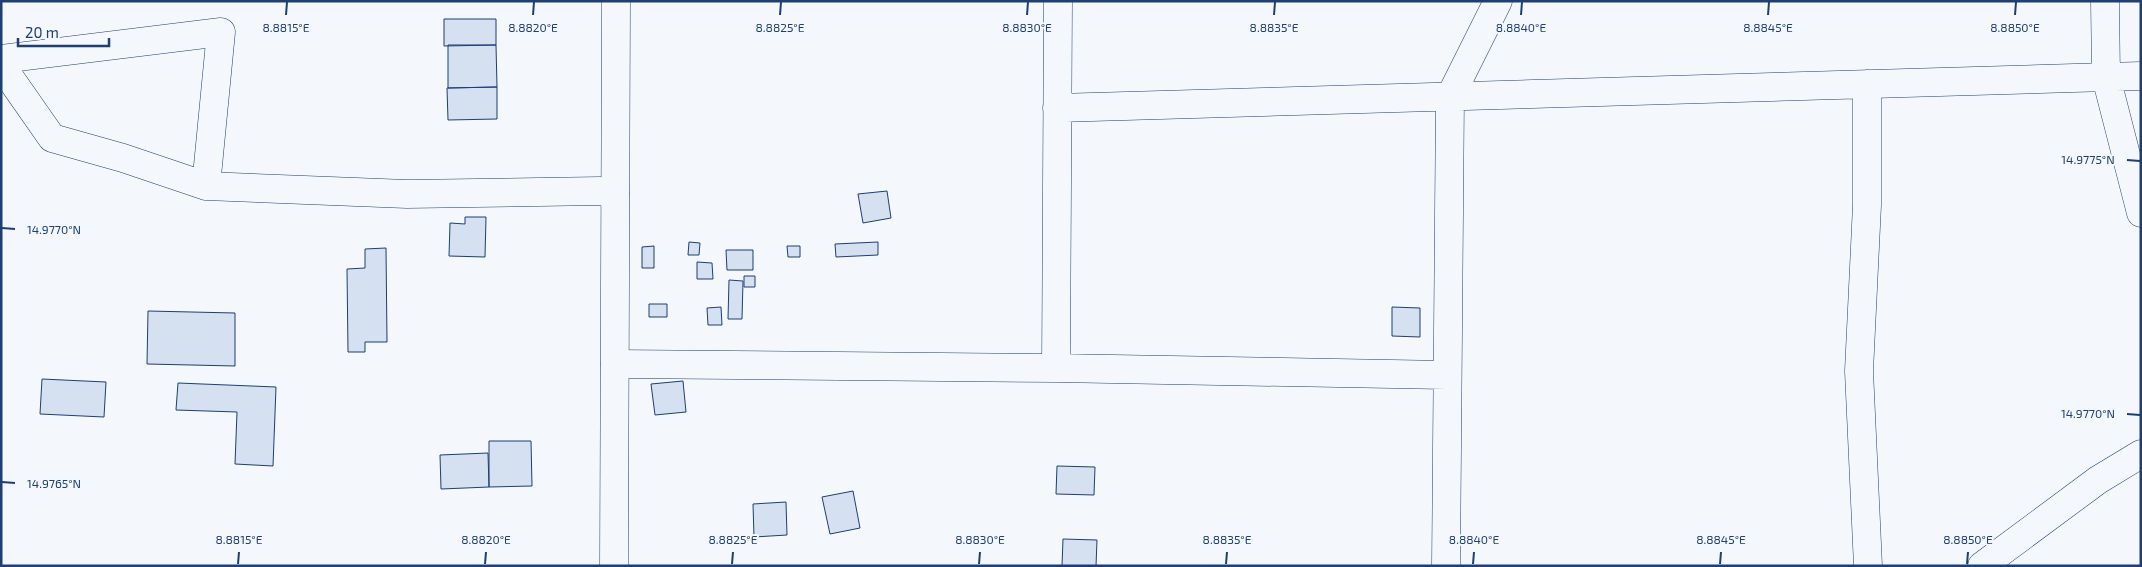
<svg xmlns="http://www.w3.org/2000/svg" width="2142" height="567" font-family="'Exo 2',sans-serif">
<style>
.building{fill:#d5e0f0;stroke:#1d3f73}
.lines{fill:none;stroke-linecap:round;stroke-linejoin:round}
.street-casing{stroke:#1d3f73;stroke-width:29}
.secondary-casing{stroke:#1d3f73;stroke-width:29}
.street{stroke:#f4f7fb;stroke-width:28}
.secondary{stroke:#f4f7fb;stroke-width:28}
.ticks{fill:none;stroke:#1d3f73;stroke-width:2}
.ticks-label{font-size:12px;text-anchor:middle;fill:#1d3f73;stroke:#f4f7fb;stroke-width:4;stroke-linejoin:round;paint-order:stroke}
</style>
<rect width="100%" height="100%" fill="#f4f7fb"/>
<path class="building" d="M444,19H496V45L444,46Z
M448,45H496L497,87L448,88Z
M497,87V119L448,120L447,88Z
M887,191L891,218L863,223L858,194Z
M465,217H486L485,257L449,256L450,223L465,224Z
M689,242L700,243L699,255H688Z
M878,242V255L836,257L835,244Z
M654,246V268H642V247Z
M787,246H800V257H788Z
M386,248L387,342H365V352H348L347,269L365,268V249Z
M726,250H753V270H727Z
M697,262L712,263L713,279H697Z
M744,276H755V287H744Z
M729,280L743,281L742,319H728Z
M649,304H667V317H649Z
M721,307L722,325H708L707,308Z
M1392,307L1420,308V337L1392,336Z
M148,311L235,313V366L147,364Z
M42,379L106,382L104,417L40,414Z
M683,381L686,412L655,415L651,384Z
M178,383L276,387L273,466L235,464L237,412L176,410Z
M489,441H531L532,486L489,487Z
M488,453L489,487L441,489L440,455Z
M1057,466L1095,467L1094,495L1056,494Z
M853,491L860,528L830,534L822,497Z
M786,502L787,535L754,537L753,504Z
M1063,539L1097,540L1096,566H1062Z"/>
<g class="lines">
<g class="street-casing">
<path id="street" d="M2105,1L2106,77L2141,213
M1,59L221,32L206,186
M1,65L52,138L123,158L206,186L407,194L600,191L615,194
M1867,84V205L1859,371L1868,566
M1057,108L2141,76
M615,364L1056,368L1446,375
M1056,368L1058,1
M1446,566L1450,97L1498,1
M1982,566L2098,480L2141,454"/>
</g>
<g class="secondary-casing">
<path id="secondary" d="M614,566L616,1"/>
</g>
<use href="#street" class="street"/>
<use href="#secondary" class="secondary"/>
</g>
<path class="ticks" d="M286,15L287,2M533,15L534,2M780,15L781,2M1027,15L1028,2M1274,15L1275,2M1521,15L1522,2M1768,15L1769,2M2015,15L2016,2M2127,160L2140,161M2,228L15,229M2127,414L2140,415M2,482L15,483M238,564L239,552M485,564L486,552M732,564L733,552M979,564L980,552M1226,564L1227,552M1473,564L1474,552M1720,564L1721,552M1967,564L1968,552"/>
<g class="ticks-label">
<text x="286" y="32">8.8815°E</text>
<text x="533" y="32">8.8820°E</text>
<text x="780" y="32">8.8825°E</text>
<text x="1027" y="32">8.8830°E</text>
<text x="1274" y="32">8.8835°E</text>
<text x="1521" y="32">8.8840°E</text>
<text x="1768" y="32">8.8845°E</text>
<text x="2015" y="32">8.8850°E</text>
<text x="2088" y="164">14.9775°N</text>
<text x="54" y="234">14.9770°N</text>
<text x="2088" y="418">14.9770°N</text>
<text x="54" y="488">14.9765°N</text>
<text x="239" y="544">8.8815°E</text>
<text x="486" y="544">8.8820°E</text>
<text x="733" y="544">8.8825°E</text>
<text x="980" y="544">8.8830°E</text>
<text x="1227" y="544">8.8835°E</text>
<text x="1474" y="544">8.8840°E</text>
<text x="1721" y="544">8.8845°E</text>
<text x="1968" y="544">8.8850°E</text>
</g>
<rect width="2142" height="567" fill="none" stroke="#1d3f73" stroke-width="5"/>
<path d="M18 38v8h91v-8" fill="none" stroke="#1d3f73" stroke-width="2.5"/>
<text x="25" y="38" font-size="15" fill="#1d3f73" stroke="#f4f7fb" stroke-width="4" paint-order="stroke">20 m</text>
</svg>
